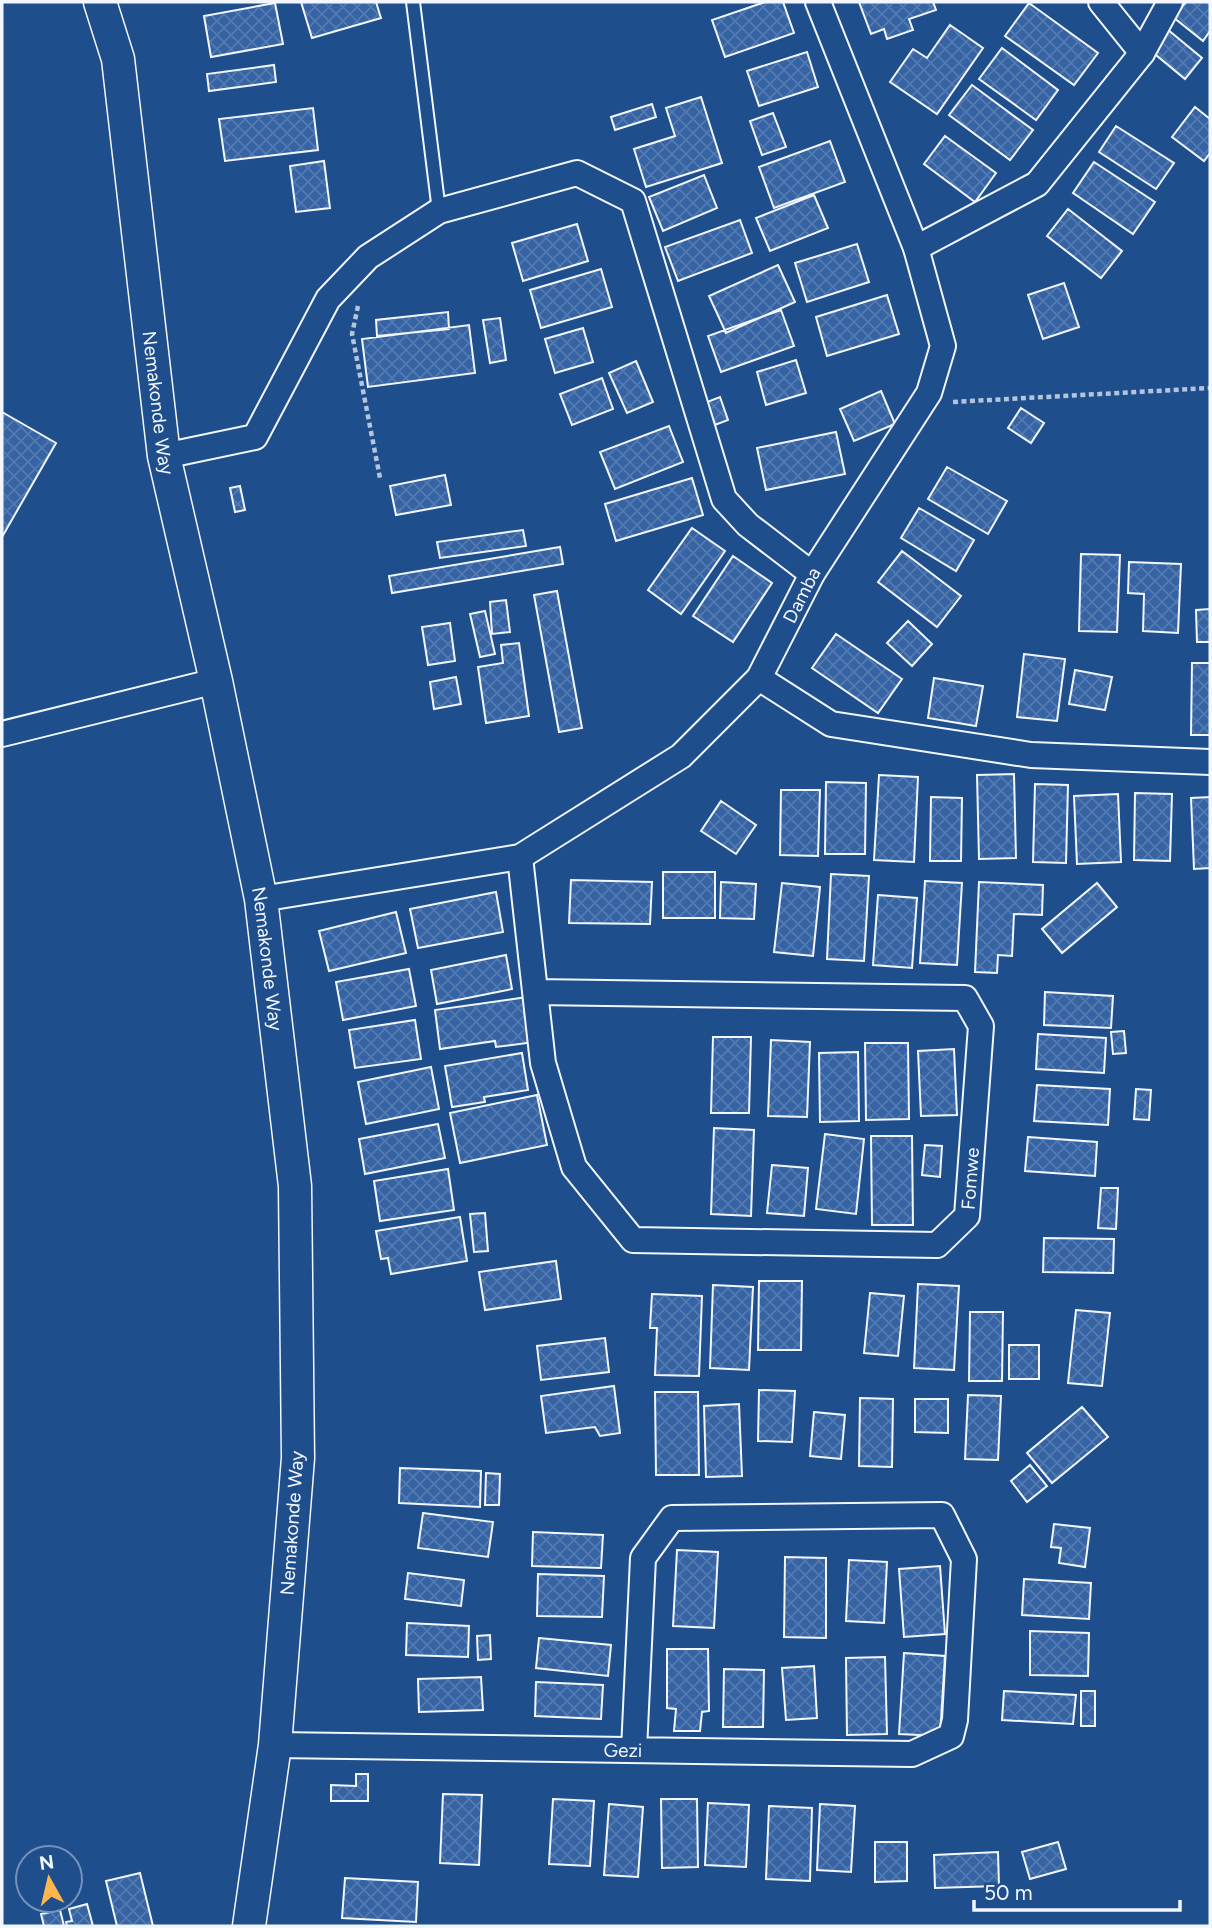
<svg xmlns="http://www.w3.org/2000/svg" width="1212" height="1928" font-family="Figtree,sans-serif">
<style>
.building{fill:url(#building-cross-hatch);stroke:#f2f6ff;stroke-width:2}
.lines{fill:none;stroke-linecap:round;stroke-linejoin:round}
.service-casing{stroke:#f2f6ff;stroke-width:16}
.minor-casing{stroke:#f2f6ff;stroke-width:28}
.tertiary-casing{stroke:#f2f6ff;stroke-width:35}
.path{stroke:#b3c4dc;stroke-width:4.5;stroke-dasharray:5 3.5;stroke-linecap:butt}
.service{stroke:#1f4e8c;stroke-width:12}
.minor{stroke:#1f4e8c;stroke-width:24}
.tertiary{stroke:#1f4e8c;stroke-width:32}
.labels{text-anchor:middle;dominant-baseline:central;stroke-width:5;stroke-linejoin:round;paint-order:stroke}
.street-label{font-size:19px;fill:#f2f6ff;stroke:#1f4e8c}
</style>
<defs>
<pattern id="building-cross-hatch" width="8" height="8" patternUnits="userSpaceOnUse" patternTransform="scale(1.75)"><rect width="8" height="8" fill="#3563a3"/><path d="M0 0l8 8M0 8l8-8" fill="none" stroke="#537ab1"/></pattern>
</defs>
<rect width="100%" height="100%" fill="#1f4e8c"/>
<path class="building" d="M301,2H376L381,18L312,38Z
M765,2H783L794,33L725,57L712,20Z
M859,2H933L936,10L909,19L913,30L887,39L884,29L871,34Z
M1186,2H1210V31L1203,41L1173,17Z
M275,3L283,44L211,57L204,16Z
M1029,3L1098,53L1074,85L1005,36Z
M950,25L983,48L937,114L890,82L913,49L927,58Z
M1167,29L1202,58L1185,79L1150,50Z
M1002,48L1058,90L1036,120L979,79Z
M807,52L818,87L759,106L747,71Z
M274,65L276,82L209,91L207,74Z
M972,85L1033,130L1010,160L949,115Z
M701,97L722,163L646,187L634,149L675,136L666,108Z
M652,104L656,117L615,130L611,117Z
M1195,107L1210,119V153L1204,161L1172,137Z
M313,108L318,150L225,161L219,119Z
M773,113L786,147L762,155L750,121Z
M1116,126L1174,163L1156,189L1099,152Z
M945,136L996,173L975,202L924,164Z
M830,141L845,182L774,208L759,167Z
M324,161L330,208L296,212L290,166Z
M1094,162L1155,202L1133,234L1073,193Z
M704,175L717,208L663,231L649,197Z
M814,195L828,228L770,251L756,218Z
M1068,209L1122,251L1101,278L1047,236Z
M740,220L752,253L678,281L665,247Z
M577,224L588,261L523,281L512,243Z
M857,244L869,282L807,302L795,263Z
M778,265L795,302L726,333L709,296Z
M601,269L612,307L541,328L530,290Z
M1064,283L1079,327L1043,339L1028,295Z
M887,295L899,334L827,356L816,317Z
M781,310L794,346L721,372L708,336Z
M448,312L449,329L377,336L376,320Z
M500,318L506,360L490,363L483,320Z
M469,325L475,373L368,387L362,339Z
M583,328L593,362L555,373L545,339Z
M796,360L806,393L766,405L757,372Z
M636,361L653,402L627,413L609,373Z
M602,378L613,409L572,425L560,394Z
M881,391L895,424L854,441L840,409Z
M720,397L728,420L715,425L707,402Z
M1021,408L1044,423L1031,443L1008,428Z
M2,412L56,443L2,537Z
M669,426L683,462L615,489L600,452Z
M836,432L845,474L766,490L757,448Z
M947,467L1007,501L988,534L928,499Z
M445,475L451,505L396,515L390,486Z
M692,478L703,515L616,541L605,504Z
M240,486L245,510L235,512L230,488Z
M919,508L974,540L956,571L901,538Z
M692,528L725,551L681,614L648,590Z
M523,530L526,546L440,558L437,542Z
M560,547L563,564L392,593L389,576Z
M902,551L961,596L937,627L878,582Z
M1081,554L1120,555L1117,632L1079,631Z
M733,556L772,583L733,642L693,616Z
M1129,562L1181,564L1178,633L1143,631L1144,594L1128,593Z
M557,591L582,728L559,732L534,595Z
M506,600L510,632L492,634L490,602Z
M1210,609V642H1197L1196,610Z
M485,611L495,654L480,657L470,614Z
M908,621L932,644L912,666L887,643Z
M450,623L455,661L428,665L422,627Z
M836,634L902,679L878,713L812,668Z
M519,643L529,716L486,723L478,667L503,663L501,645Z
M1024,654L1065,659L1057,721L1017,717Z
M1192,663H1210V735H1191Z
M1075,670L1112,677L1105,710L1069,704Z
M456,677L461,704L434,709L430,682Z
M934,678L983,686L976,726L928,718Z
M1014,774L1016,858L979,859L977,775Z
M879,775L918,777L914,862L874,860Z
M826,782L866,783L865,854H825Z
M1035,784L1068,785L1066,863L1033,862Z
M781,790H820L818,856L780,855Z
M1135,793L1172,794L1170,861L1134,860Z
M1118,794L1121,862L1077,864L1074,796Z
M931,797L962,798L961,861H930Z
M1210,797V868L1194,869L1191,798Z
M721,801L756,825L736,854L701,831Z
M663,872H715V918H663Z
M831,874L869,876L864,961L827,959Z
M571,880L652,882L650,924L569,923Z
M925,881L962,883L957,965L920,963Z
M721,882L756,884L754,919L720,918Z
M979,882L1043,885L1042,915L1014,914L1012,956L998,955L997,973L975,972Z
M782,883L820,887L813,956L774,952Z
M1097,883L1117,907L1062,953L1042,929Z
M496,892L503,932L418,948L410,909Z
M878,895L917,898L912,968L873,965Z
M396,912L406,953L329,971L319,931Z
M506,955L512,989L437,1004L431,970Z
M409,969L416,1006L343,1020L336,982Z
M1045,992L1113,996L1111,1028L1044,1025Z
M528,997L535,1042L496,1047L495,1041L440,1049L435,1010Z
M415,1020L421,1059L355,1068L349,1030Z
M1124,1031L1126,1053L1113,1054L1111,1032Z
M1038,1034L1106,1038L1104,1073L1036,1069Z
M713,1037H751L749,1113H711Z
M771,1040L810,1042L807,1117L768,1116Z
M865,1043H908L909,1119L866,1120Z
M954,1049L957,1115L921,1116L918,1051Z
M858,1052L859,1121L820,1122L819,1053Z
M522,1053L528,1090L484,1097L485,1102L452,1107L445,1066Z
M431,1067L439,1109L366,1124L358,1082Z
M1037,1085L1110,1089L1108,1125L1034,1121Z
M1136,1089L1151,1090L1149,1120L1134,1119Z
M537,1095L547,1145L460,1163L450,1113Z
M438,1124L445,1158L365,1174L359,1139Z
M714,1128L754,1130L751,1216L711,1214Z
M825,1134L864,1139L856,1214L816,1209Z
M871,1136H912L913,1225H872Z
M1028,1137L1097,1142L1095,1176L1025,1171Z
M925,1145L942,1146L940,1177L922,1175Z
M772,1165L808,1168L804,1216L767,1213Z
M448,1169L454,1210L380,1221L374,1181Z
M1101,1188H1118L1116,1229L1098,1228Z
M485,1213L488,1251L474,1252L470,1214Z
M460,1217L467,1261L391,1274L388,1258L381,1259L376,1231Z
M1044,1238L1114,1239L1113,1273L1043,1272Z
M556,1261L561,1299L485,1310L479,1272Z
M759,1281H802L801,1350H758Z
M918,1284L959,1286L954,1370L914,1368Z
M713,1285L753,1287L749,1370L710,1368Z
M870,1293L904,1296L898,1356L864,1353Z
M652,1294L702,1296L699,1376L655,1375L657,1328H650Z
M1076,1310L1110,1313L1102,1386L1068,1383Z
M970,1312H1003L1002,1381H969Z
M605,1338L609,1372L541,1380L537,1346Z
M1009,1345H1039V1379H1009Z
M614,1386L620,1433L600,1436L595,1427L546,1433L541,1396Z
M759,1390L795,1391L792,1442L758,1441Z
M655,1392H698L699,1475H656Z
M968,1395L1001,1396L998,1460L965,1459Z
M860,1398L893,1399L892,1467L859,1466Z
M915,1399H948V1433L915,1432Z
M739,1404L742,1476L706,1477L704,1406Z
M1082,1407L1108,1437L1052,1483L1027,1453Z
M814,1412L845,1415L841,1459L810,1456Z
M1030,1465L1047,1486L1027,1502L1011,1481Z
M400,1468L481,1471L480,1507L399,1503Z
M486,1473L500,1474L499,1505H485Z
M423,1513L493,1522L488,1557L418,1548Z
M1054,1524L1090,1528L1085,1567L1059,1563L1061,1548L1051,1547Z
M533,1532L603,1535L601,1568L532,1566Z
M677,1550L718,1552L714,1628L673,1626Z
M785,1557L826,1558V1638L784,1637Z
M849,1560L887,1562L884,1623L846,1621Z
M940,1566L945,1634L904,1637L899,1569Z
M408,1573L464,1580L461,1606L405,1599Z
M538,1574L604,1576L602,1617L537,1616Z
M1024,1579L1091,1583L1089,1619L1022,1615Z
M407,1623L469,1626L468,1657L406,1655Z
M1030,1631L1089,1633L1088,1676L1030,1675Z
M490,1635L491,1659L478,1660L477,1636Z
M539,1638L611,1645L608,1676L536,1668Z
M667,1649H708L709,1711L702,1712L700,1731H674L676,1709L667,1708Z
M904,1653L945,1656L940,1736L899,1734Z
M885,1657L887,1734L847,1735L846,1658Z
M814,1666L817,1718L786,1720L782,1668Z
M724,1669L764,1670L763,1727H723Z
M481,1677L483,1710L419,1712L418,1679Z
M536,1682L603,1685L601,1719L535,1716Z
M1004,1691L1076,1695L1073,1724L1002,1720Z
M1081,1691H1095V1726H1081Z
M356,1774H368V1801H331V1785L356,1786Z
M443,1794L482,1795L479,1865L440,1863Z
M553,1799L594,1801L590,1866L549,1864Z
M661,1799H697L698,1867L662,1868Z
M708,1803L749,1805L746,1867L705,1865Z
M609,1804L643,1807L638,1877L604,1875Z
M820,1804L855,1806L851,1872L817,1870Z
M769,1806L812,1808L810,1881L766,1879Z
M875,1842H907V1881L875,1882Z
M1058,1842L1066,1869L1030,1879L1022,1852Z
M998,1852L999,1886L935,1888L934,1855Z
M140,1873L153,1926H117L106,1881Z
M345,1878L418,1882L416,1922L342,1918Z
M87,1904L93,1926H67L66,1922L72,1921L69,1909Z
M60,1910L64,1926H44L41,1914Z"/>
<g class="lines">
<g class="service-casing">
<path id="service" d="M413,2L439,211"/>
</g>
<g class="minor-casing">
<g id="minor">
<path d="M1101,2L1142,53"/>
<path d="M916,248L1037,184L1142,53L1170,2"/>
<path d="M164,456L255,437L328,299L368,257L439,211L577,173L633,201L724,499L748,525L812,574"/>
<path d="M759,678L831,724L1031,755L1210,762"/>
<path d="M2,734L216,681"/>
<path id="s1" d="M520,857L543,1063L574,1167L633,1240L937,1245L967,1216L981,1026L965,998L535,992"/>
<path id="s2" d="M261,899L520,857L681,756L759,678L812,574L929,393L943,346L916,248L818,2"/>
<path id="s3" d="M275,1745L912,1754L951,1736L955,1720L964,1559L942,1515L672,1518L643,1558L634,1750"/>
</g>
</g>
<g class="tertiary-casing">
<g id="tertiary">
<path id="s4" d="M100,2L118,59L164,456L216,681L261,899L295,1186L298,1458L275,1745L249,1926"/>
</g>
</g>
<path class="path" d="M358,306L352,334L380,478
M953,402L1210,388"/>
<use href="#service" class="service"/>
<use href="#minor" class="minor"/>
<use href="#tertiary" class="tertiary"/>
</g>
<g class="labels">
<g class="street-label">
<text stroke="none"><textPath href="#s4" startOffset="406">Nemakonde Way</textPath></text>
<text stroke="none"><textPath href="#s2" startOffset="656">Damba</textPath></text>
<text stroke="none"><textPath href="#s4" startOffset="973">Nemakonde Way</textPath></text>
<text stroke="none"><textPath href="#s1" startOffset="793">Fomwe</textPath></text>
<text transform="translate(292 1523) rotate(-86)">Nemakonde Way</text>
<text stroke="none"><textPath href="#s3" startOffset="348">Gezi</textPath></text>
</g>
</g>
<rect width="1212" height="1928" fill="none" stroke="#f2f6ff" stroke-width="7"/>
<g transform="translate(49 1879) rotate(352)"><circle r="33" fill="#1f4e8c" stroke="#7391ba" stroke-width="2"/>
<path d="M0-5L12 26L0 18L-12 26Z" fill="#ffb74d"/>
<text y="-10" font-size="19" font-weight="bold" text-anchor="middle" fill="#f2f6ff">N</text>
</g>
<path d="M974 1900v10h206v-10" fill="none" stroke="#f2f6ff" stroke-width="3.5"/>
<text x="984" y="1900" font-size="21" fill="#f2f6ff" stroke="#1f4e8c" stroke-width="5" paint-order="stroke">50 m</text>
</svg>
